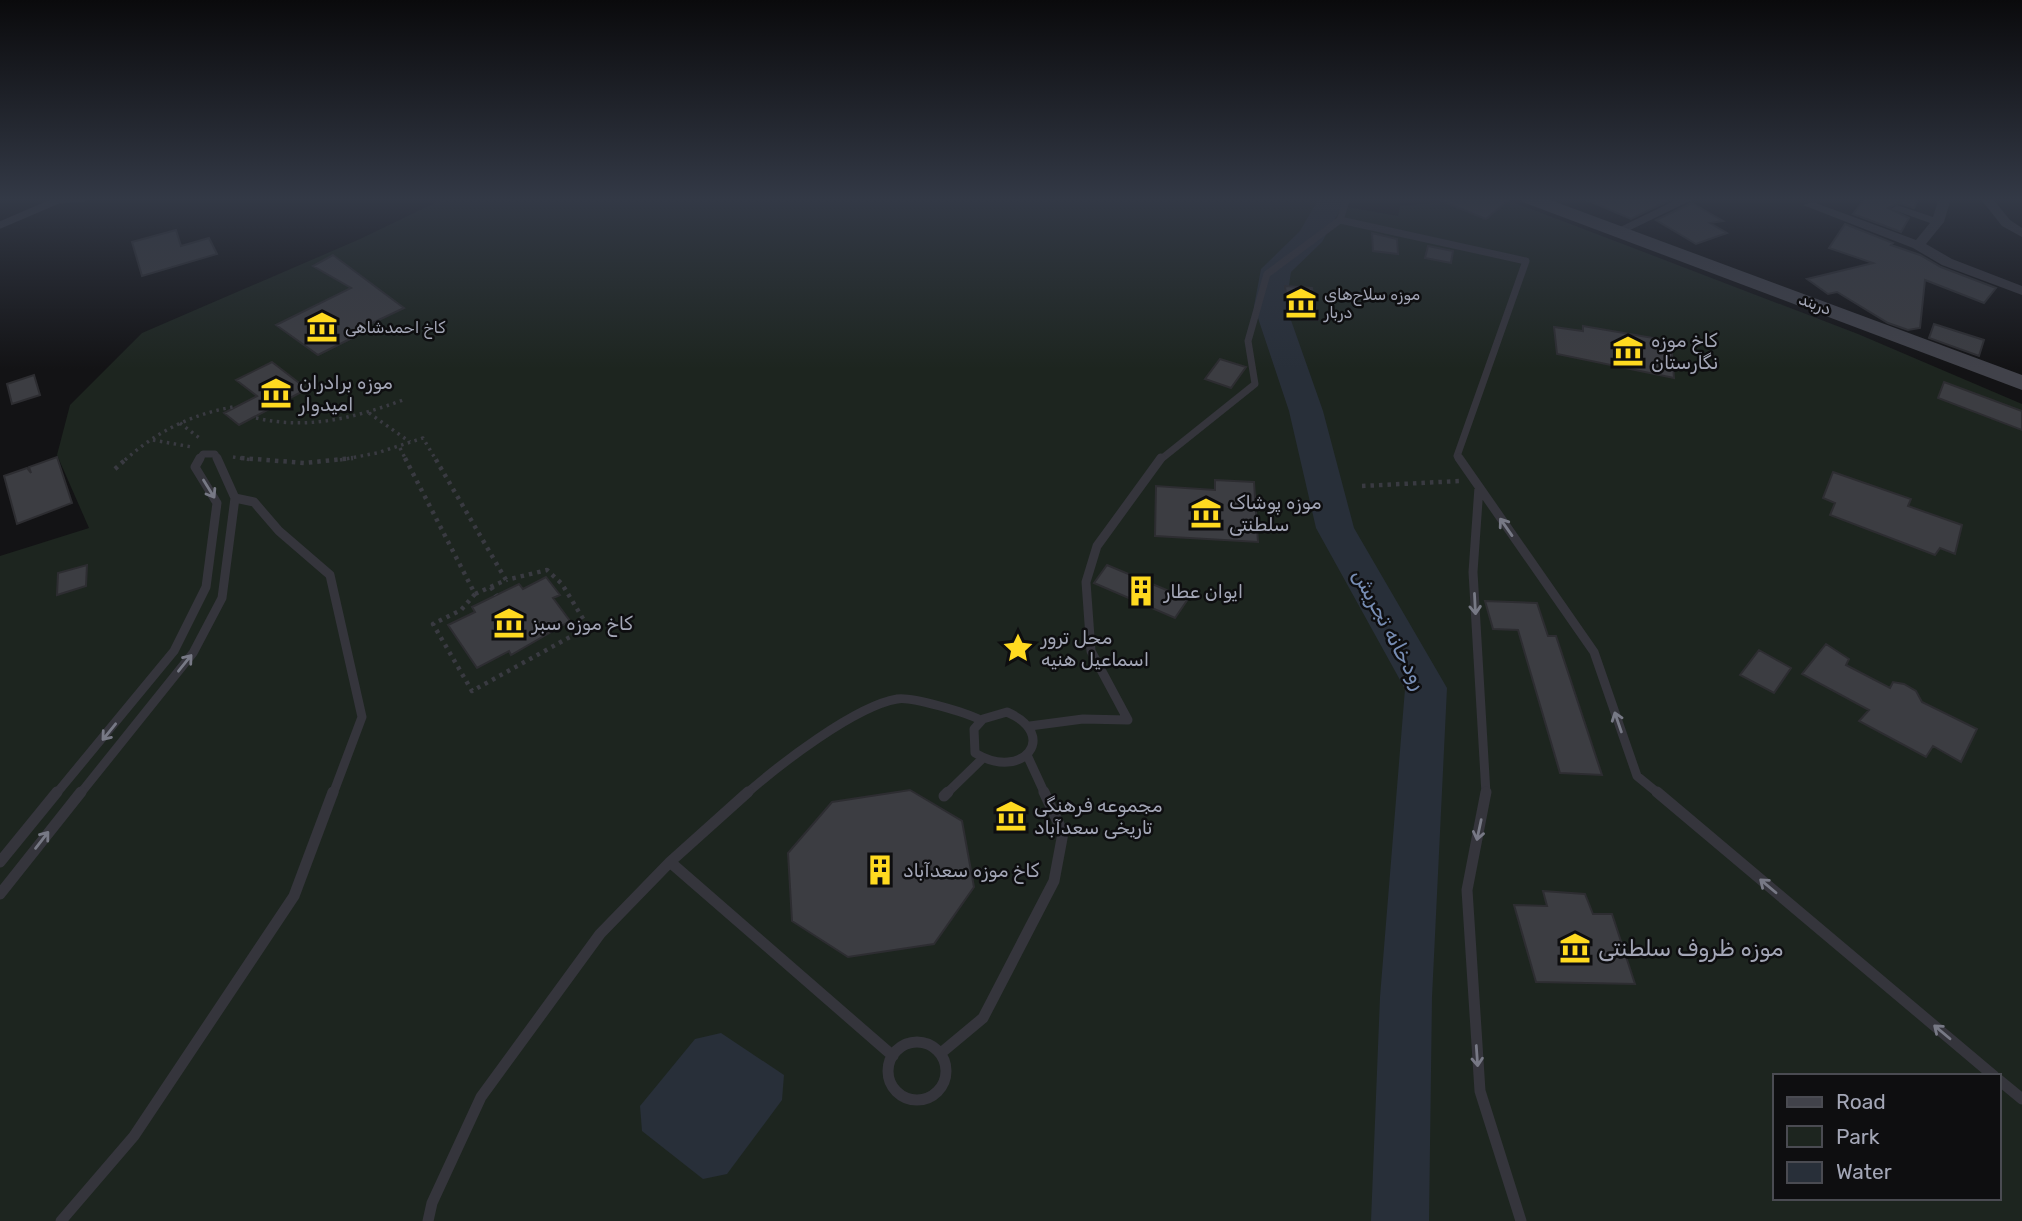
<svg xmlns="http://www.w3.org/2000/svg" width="2022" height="1221" font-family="Rubik,'Noto Sans Arabic',sans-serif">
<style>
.green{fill:#1d251f;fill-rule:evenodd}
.water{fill:#282f39}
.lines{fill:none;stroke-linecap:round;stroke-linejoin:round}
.river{fill:#282f39;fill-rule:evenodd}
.building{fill:#3c3d42;stroke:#2d2d31;stroke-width:2}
.path-far1{stroke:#393a41;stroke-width:3.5;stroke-dasharray:2.5 4.5;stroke-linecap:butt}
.path{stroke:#393a41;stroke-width:4.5;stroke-dasharray:3.5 5;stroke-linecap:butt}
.service-far2{stroke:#35353c;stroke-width:7}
.service-far1{stroke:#35353c;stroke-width:9}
.service{stroke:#35353c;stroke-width:11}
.minor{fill:#35353c;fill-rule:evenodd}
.secondary{fill:#41424a;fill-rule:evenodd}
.oneway{stroke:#777985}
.labels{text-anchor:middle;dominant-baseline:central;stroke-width:5;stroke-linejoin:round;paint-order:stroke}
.far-poi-label{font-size:16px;fill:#a3a6b6;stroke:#0e0e10;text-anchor:start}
.far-street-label{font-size:16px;fill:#a3a6b6;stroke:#0e0e10}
.poi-label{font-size:19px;fill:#a3a6b6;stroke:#0e0e10;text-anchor:start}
.water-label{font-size:21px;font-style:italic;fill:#778db4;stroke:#0e0e10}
.near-poi-label{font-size:23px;fill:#a3a6b6;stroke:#0e0e10;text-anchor:start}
</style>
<rect width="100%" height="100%" fill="#131315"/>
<path class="green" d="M445,198H1297L1398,216L1400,206L1443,202L1486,219L1508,200L1858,334L2022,404V1221H0V556L89,528L57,455L70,405L142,333L360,239ZM1775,1076H1999V1198H1775Z"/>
<path class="water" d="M721,1033L784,1075L782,1100L727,1174L703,1179L642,1131L640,1106L695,1039Z"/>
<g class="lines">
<path class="river" d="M1319,198H1347L1322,242L1291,272L1286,306L1323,411L1354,528L1447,688L1432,997L1429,1221H1371L1380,997L1405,689L1316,528L1289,411L1254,306L1261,269L1300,231Z"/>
</g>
<path class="building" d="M1434,198H1511L1486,219Z
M1582,198H1674L1631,219Z
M1865,198H1919L1914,208L1898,203L1888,208L1909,218L1901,232L1853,214Z
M1692,203L1723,221L1710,223L1727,233L1696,244L1656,220Z
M1845,224L1893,243L1891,245L1920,255L1941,267L1996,288L1984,303L1925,280L1920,328L1908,330L1888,323L1837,292L1828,294L1807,279L1873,263L1829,248Z
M176,230L181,246L209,238L217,254L142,276L132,242Z
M1372,233L1397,239L1398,254L1373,251Z
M1428,246L1453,251L1451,263L1425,258Z
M333,255L404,308L364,327L368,330L318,355L276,325L351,288L313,266Z
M1285,286L1312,288L1318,320L1289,319Z
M1934,324L1984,340L1979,356L1929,338Z
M1583,326L1671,341L1674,378L1557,354L1554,327L1583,331Z
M1220,359L1246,367L1231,388L1205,379Z
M272,362L307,389L239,425L224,413L257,396L236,380Z
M34,375L40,395L12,404L7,384Z
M1944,382L2022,411V430L1938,398Z
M57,457L72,503L17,524L4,476L27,468L31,473L29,467Z
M1833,472L1911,499L1908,506L1962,525L1955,554L1940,548L1935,555L1830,515L1835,503L1823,498Z
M1215,480L1254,482L1258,542L1155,536L1156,486L1215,490Z
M87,565L86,586L57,595L58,573Z
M1107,565L1188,599L1175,618L1094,583Z
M546,577L560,595L553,598L570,621L511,655L509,651L477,668L448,625L475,612L472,607L519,584L523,589Z
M1485,601L1537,603L1548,636H1556L1602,775L1560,773L1518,630L1493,629Z
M1826,644L1849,659L1846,665L1890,688L1893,682L1904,684L1916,691L1922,702L1977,729L1961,762L1933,746L1926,757L1859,721L1869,710L1802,674Z
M1759,650L1791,668L1774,693L1740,675Z
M910,790L962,821L974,887L934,944L848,957L792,921L788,853L832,802Z
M1543,891L1585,894L1593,914H1612L1635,984L1536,982L1514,905L1547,906Z"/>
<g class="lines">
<path class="path-far1" d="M369,413L410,442
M256,418C308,430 354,418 403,400
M180,423L202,440
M153,440L192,447
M400,448L406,460
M233,457L252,460
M125,460C156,432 192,414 233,407
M340,460L377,453L423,438L436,460"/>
<path class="path" d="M241,458L305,463L353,458
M405,458L475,594L506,580L435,458
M115,469L127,458
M1362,486L1459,481
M491,587L496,595
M475,594L461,610L433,624L472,691L588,627L562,584L547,570L506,580"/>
<path class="service-far2" d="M62,200L83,198
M1340,220L1347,198
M0,225L63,198
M199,460L203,454H215L218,460
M1160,460L1255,384L1248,341L1267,274L1340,220L1526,261L1457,456L1460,460"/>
<path class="service-far1" d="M1459,458L1594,652L1637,776L1659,794
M1479,487L1473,572L1486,794
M235,498L254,502L279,531L330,575L362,717L333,794
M1007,712C1060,735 1023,782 975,753L974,729L983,719Z
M1030,726L1083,719L1128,720L1091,651L1086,582L1097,546L1161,458
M1027,755L1045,794
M56,794L174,651L206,587L217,503L195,467L200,458
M80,794L193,653L222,598L235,498L217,458
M746,794C779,765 855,706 897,699C910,696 968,713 980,720
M946,794L982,759"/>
<path class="service" d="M1486,792L1467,890L1480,1091L1521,1221
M1657,792L1994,1076
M944,796L948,792
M0,862L57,792
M670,862L893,1056
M0,894L81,792
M888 1071a29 29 0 1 1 58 0a29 29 0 1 1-58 0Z
M941,1053L983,1018L1054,881L1063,833L1044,792
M1999,1080L2022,1099
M61,1221L134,1136L294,896L333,792
M428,1221L432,1203L481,1097L600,934L670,862L748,792"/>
<path class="minor" d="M1680,198H1696L1624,233L1614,230Z
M1939,198H1951L1944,222L1926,244L1952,259L2022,286V295L1942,265L1913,248L1803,205L1813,202L1916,240L1930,223L1891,209L1897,205L1933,217Z
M1980,198H1992L2010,220L2022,228V237L2002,226Z"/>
<path class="secondary" d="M1520,198H1545L2022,375V390L1523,202Z"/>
</g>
<defs><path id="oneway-shaft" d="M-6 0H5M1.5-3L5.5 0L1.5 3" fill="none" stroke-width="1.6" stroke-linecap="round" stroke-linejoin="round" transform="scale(1.75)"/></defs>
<g class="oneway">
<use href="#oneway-shaft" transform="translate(209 489) rotate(58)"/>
<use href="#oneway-shaft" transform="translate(1506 527) rotate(-125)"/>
<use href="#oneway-shaft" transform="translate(1475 604) rotate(87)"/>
<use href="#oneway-shaft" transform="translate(185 663) rotate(-51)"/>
<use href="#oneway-shaft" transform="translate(1618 722) rotate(-109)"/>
<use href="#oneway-shaft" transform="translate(109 732) rotate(129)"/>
<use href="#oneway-shaft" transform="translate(1479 830) rotate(102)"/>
<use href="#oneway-shaft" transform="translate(42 840) rotate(-52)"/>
<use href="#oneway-shaft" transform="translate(1768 886) rotate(-140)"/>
<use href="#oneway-shaft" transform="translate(1942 1032) rotate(-140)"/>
<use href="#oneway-shaft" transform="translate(1477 1056) rotate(86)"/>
</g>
<linearGradient id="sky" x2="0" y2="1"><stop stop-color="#0a0a0c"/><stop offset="0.54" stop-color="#333946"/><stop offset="1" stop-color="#333946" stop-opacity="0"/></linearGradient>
<rect width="2022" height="369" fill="url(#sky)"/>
<defs>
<g id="museum-bare" transform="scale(2.415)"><path d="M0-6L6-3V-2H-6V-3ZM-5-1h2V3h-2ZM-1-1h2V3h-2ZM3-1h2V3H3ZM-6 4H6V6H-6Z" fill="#ffda20" stroke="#0e0e10" stroke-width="2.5" paint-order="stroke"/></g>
<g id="building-bare" transform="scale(2.415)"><path d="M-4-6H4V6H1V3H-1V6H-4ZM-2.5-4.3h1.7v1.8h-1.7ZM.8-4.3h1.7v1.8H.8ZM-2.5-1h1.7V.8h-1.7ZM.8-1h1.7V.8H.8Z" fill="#ffda20" stroke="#0e0e10" stroke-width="2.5" paint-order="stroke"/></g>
<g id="sight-bare" transform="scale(2.415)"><path d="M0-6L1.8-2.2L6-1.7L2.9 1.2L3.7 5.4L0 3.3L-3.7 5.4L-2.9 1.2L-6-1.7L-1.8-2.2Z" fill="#ffda20" stroke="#0e0e10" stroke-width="2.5" paint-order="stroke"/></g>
</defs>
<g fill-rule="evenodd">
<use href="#museum-bare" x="1301" y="303"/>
<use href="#museum-bare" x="322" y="327"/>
<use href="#museum-bare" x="1628" y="351"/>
<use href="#museum-bare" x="276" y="393"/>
<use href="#museum-bare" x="1206" y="513"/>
<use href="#building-bare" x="1141" y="591"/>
<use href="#museum-bare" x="509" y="623"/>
<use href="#sight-bare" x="1018" y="648"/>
<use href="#museum-bare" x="1011" y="816"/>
<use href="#building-bare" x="880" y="870"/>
<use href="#museum-bare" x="1575" y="948"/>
</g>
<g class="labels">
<g class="far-poi-label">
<text x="1324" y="294">موزه سلاح‌های<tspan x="1324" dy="18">دربار</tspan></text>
<text x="345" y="327">کاخ احمدشاهی</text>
</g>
<g class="far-street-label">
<text transform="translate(1815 304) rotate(21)">دربند</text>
</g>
<g class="poi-label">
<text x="1651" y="340">کاخ موزه<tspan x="1651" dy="22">نگارستان</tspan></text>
<text x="299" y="382">موزه برادران<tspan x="299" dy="22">امیدوار</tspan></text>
<text x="1229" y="502">موزه پوشاک<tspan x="1229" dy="22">سلطنتی</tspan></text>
<text x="1164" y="591">ایوان عطار</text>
<text x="532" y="623">کاخ موزه سبز</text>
<text x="1041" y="637">محل ترور<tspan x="1041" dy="22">اسماعیل هنیه</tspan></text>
<text x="1034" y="805">مجموعه فرهنگی<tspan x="1034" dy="22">تاریخی سعدآباد</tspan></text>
<text x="903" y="870">کاخ موزه سعدآباد</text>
</g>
<g class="water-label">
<text transform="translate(1390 629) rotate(62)">رودخانه تجریش</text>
</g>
<g class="near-poi-label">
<text x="1598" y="948">موزه ظروف سلطنتی</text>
</g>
</g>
<rect x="1773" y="1074" width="228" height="126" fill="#0e0e10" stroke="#4a4b52" stroke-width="2"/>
<rect x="1787" y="1097" width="35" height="10" fill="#41424a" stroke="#4a4b52" stroke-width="2"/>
<text x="1836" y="1109" font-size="21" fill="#a3a6b6">Road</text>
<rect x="1787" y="1126" width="35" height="21" fill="#1d251f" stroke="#4a4b52" stroke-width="2"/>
<text x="1836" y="1144" font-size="21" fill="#a3a6b6">Park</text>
<rect x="1787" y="1162" width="35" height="21" fill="#282f39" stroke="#4a4b52" stroke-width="2"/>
<text x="1836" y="1179" font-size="21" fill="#a3a6b6">Water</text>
</svg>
